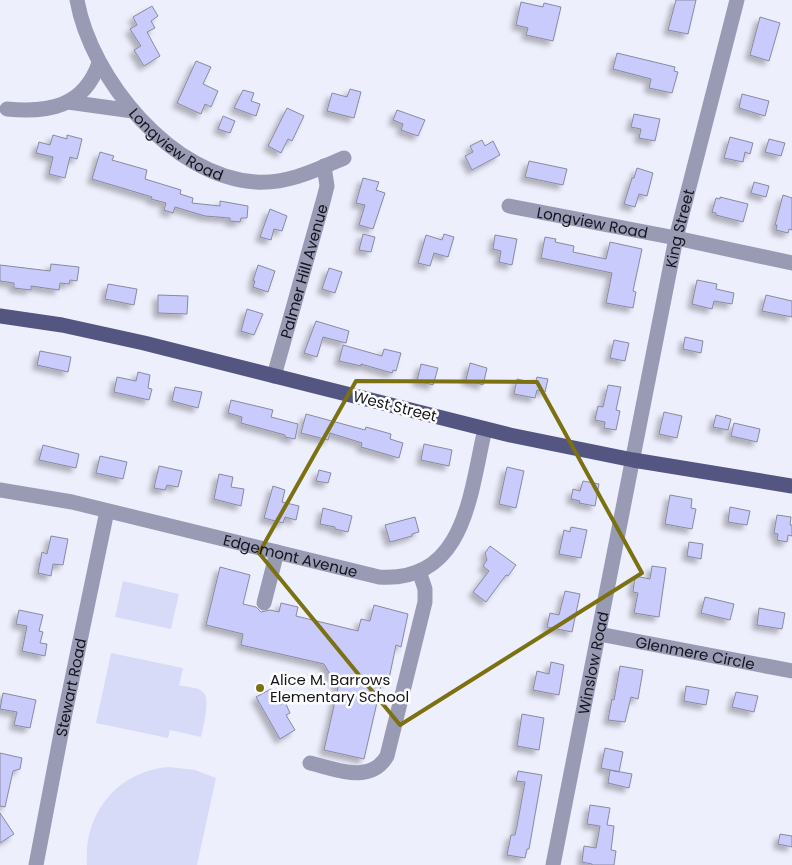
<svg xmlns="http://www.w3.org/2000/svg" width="792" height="865" font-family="Poppins,sans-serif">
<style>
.green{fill:#d8dbf7}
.building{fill:#c8cbfb;stroke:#898a9f;filter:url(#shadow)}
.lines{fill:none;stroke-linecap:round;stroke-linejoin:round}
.minor{stroke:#999bb5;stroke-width:15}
.major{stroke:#545581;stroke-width:15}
.marked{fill:none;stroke:#7c7111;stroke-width:4;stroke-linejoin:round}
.poi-dot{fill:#7c7111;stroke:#fff;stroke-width:2}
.labels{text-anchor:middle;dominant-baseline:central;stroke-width:5;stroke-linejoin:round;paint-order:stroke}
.street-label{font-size:15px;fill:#14141c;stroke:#fff}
.poi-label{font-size:15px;fill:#14141c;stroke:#fff;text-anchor:start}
</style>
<defs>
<filter id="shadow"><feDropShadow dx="-4.5" dy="4.5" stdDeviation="2.5" flood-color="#0004"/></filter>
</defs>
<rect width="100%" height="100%" fill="#eeeffd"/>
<path class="green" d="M123,581L179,594L171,629L115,617Z
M111,653L183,668L179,685C186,687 198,687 203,692C211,699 203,727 201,737L170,730L168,738L96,723Z
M169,767L195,770L216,778L197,865H87C83,814 117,771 169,767Z"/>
<path class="building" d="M676,0H696L688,34L668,30Z
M521,2L543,7L544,3L561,7L553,41L526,35L528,28L516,25Z
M152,6L158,16L151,21L155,28L147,32L160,56L144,66L134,50L141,46L130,29L137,25L133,17Z
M760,17L780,23L769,61L750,55Z
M617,53L675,67L674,71L678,72L672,93L649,88L651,79L613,69Z
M196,61L211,67L203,84L218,91L211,107L205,104L201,114L177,103Z
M350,89L361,92L354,118L327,111L332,93L347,97Z
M243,90L254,93L251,101L260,104L256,116L234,108Z
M742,94L769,101L765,116L739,108Z
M287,108L304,116L292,141L288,139L281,153L268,146Z
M397,110L425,120L418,136L401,130L403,124L393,120Z
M634,114L660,119L655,141L639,138L641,129L631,127Z
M223,116L235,121L230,133L218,129Z
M53,135L67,139V135L82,139L77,159L70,157L65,178L49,174L53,157L36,153L39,142L50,145Z
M730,137L753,143L750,154L745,152L743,162L724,158Z
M769,139L785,143L781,156L765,152Z
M482,140L485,146L493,141L500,155L472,170L465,156L473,152L470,146Z
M100,152L114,156L112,160L147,170L145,179L181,190L180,194L193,198L192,203L220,206V201L248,206L247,218H241L240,222L230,221V218L205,216L175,207L173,213L164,210L166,203L151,199L152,197L92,179Z
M529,161L567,169L563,185L525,177Z
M637,168L653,173L647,196L639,194L635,207L624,204L632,178H634Z
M363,178L379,182L376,190L385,193L373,229L359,225L365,205L356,203Z
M754,182L769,186L766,197L751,193Z
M783,195L792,198V230L789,229L788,233L776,230L777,225H775Z
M720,197L748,204L743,222L716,215V213L712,212L716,198L720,199Z
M270,209L287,216L282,231L274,229L271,240L260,237Z
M363,234L375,237L371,252L359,250Z
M444,234L454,237L448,257L434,253L430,266L418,263L426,235L442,240Z
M495,235L517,239L512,265L499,262L501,251L493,249Z
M545,237L556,239L555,242L574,246L573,252L606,259L610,242L642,249L633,291L636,292L633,308L606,303L612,273L541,258Z
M51,264L79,267L77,281L70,280L69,284L60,283L59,290L31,286V290L14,288V283L0,281V265L50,271Z
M258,265L275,271L268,292L253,287L255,281H253Z
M329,268L342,272L335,293L322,289Z
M697,280L717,284L716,289L734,293L732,304L714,301L712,309L692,304Z
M108,284L137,289L134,305L105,299Z
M158,295L188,296L187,314L158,313Z
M766,295L792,301V317L762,311Z
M247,309L263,314L254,335L241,331Z
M316,321L349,331L346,343L323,337L317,357L304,353Z
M685,337L703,341L701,353L683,349Z
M614,340L629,343L625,361L610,358Z
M343,345L382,356L384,349L401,353L396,371L393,370L392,373L361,364V366L339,361Z
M40,351L71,357L68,372L37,365Z
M470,363L487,368L483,385L466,380Z
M421,364L438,368L433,385L417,381Z
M138,372L150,375L148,388L152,389L149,400L114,392L117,377L136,381Z
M537,377L548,379L545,392L537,390L535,398L514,394L517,379L535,383Z
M608,385L621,387L616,410L620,411L616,430L604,428L605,422L595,420L598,406L603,407Z
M175,387L202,392L198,408L172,401Z
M231,400L273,410L271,417L298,424L295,439L285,437V435L241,423L242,417L228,413Z
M664,412L682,416L677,438L659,434Z
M306,414L365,430L366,427L391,434L390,439L403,443L399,458L361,447L362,443L330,433L328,440L301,433Z
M716,415L731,419L728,430L713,427Z
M734,423L760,429L757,442L731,436Z
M424,444L452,450L449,466L421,460Z
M43,445L79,454L76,468L39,460Z
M100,456L127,462L123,479L96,473Z
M159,466L182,471L178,487L167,485L165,490L154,488Z
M507,467L524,471L516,508L499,504Z
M319,470L331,473L328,483L316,481Z
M219,474L233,477L231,487L244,489L241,506L214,499Z
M583,481L599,484L595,506L579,503L580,501L571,499L573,489L580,491Z
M273,486L285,490L282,502L299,506L296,520L285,517L283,523L264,518Z
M670,495L692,499L691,508L696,509L692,529L665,524Z
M730,507L750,511L747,525L728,522Z
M323,508L352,516L348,532L335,529V527L320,524Z
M777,515L791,517L790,525H792V536L788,535L787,542L777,540L778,534L774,533Z
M415,517L419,532L412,534V536L390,542L385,525Z
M571,527L587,530L581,558L559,554L564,530L570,532Z
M51,536L68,539L63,565L53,564L51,576L38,573L42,552L47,554Z
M689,542L703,544L701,559L687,556Z
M490,546L516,565L508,576L506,575L486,602L473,592L489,571L483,566L487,560L485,553Z
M652,566L666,568L659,617L634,613L638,593L633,592L635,576L650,579Z
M220,567L250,575L243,604L256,607L261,612L270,610L279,612L281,603L298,607L296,616L358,631L361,619L370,621L374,605L408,614L401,647L396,645L389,679L381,685L364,759L324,750L338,688L324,664L241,645L243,634L206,625Z
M565,591L580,594L572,632L547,627L550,613L559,615Z
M705,597L734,604L730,620L701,613Z
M759,608L785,613L782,629L757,625Z
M19,610L43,615L39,631L43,632L40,643L47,644L45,656L22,651L27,626L16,624Z
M551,662L564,665L559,695L533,690L537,671L549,674Z
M620,666L643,670L638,699L631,697L625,722L608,720L612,699L614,700Z
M686,686L709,690L706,705L684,701Z
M271,689L280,705L285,702L290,713L286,715L295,730L280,739L256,697Z
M736,692L758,696L754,712L732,707Z
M3,693L36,700L30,728L14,725L17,712L0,709Z
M522,714L544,718L539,750L517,746Z
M605,748L623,752L619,772L601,768Z
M0,753L22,758L20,769L13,771L5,807L0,806Z
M610,770L632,774L629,788L608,783Z
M518,771L542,775L529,849H527L525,858L507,855L511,835H515L517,826L525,782L516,781Z
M590,805L610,808L607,825L614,826L611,850L616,851L614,865H592V864L582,862L584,846L596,848L600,826L587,824Z
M0,813L14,834L0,843Z
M780,834L792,836V847L778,844Z"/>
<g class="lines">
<g class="minor">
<path id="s1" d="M77,0C91,79 172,177 256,182C288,184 316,170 344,158"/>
<path d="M68,102L133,111"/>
<path d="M7,109C48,113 84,107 99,63"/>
<path id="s2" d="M509,206L676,238L792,263"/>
<path id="s3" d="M274,376L324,198L327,186L324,166"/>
<path id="s4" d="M0,490L72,502L379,577C466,583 470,492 485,429"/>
<path d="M264,603L277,552"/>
<path id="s5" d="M599,634L792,671"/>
<path d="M310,763C336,769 370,785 387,756L425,602V589L419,571"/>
<path id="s6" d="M36,865L64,718L107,511"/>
<path id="s7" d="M553,865L676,238L737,0"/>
</g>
<path class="major" d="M0,316L62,325L144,343L510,435L633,460L792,486"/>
</g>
<path class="marked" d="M356,381L537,382L642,573L400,725L259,553Z"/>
<circle class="poi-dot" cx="260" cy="688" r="5"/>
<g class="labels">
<g class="street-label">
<text stroke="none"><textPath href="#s1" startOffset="181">Longview Road</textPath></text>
<text stroke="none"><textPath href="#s2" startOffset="85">Longview Road</textPath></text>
<text stroke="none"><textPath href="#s7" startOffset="649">King Street</textPath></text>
<text stroke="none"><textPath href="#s3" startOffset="109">Palmer Hill Avenue</textPath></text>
<text transform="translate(395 406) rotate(14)">West Street</text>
<text stroke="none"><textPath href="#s4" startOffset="298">Edgemont Avenue</textPath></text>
<text stroke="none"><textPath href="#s5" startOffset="98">Glenmere Circle</textPath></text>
<text stroke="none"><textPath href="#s7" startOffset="206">Winslow Road</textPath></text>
<text stroke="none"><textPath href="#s6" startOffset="181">Stewart Road</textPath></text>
</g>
<g class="poi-label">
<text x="270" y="679">Alice M. Barrows<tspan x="270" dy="17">Elementary School</tspan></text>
</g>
</g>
</svg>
